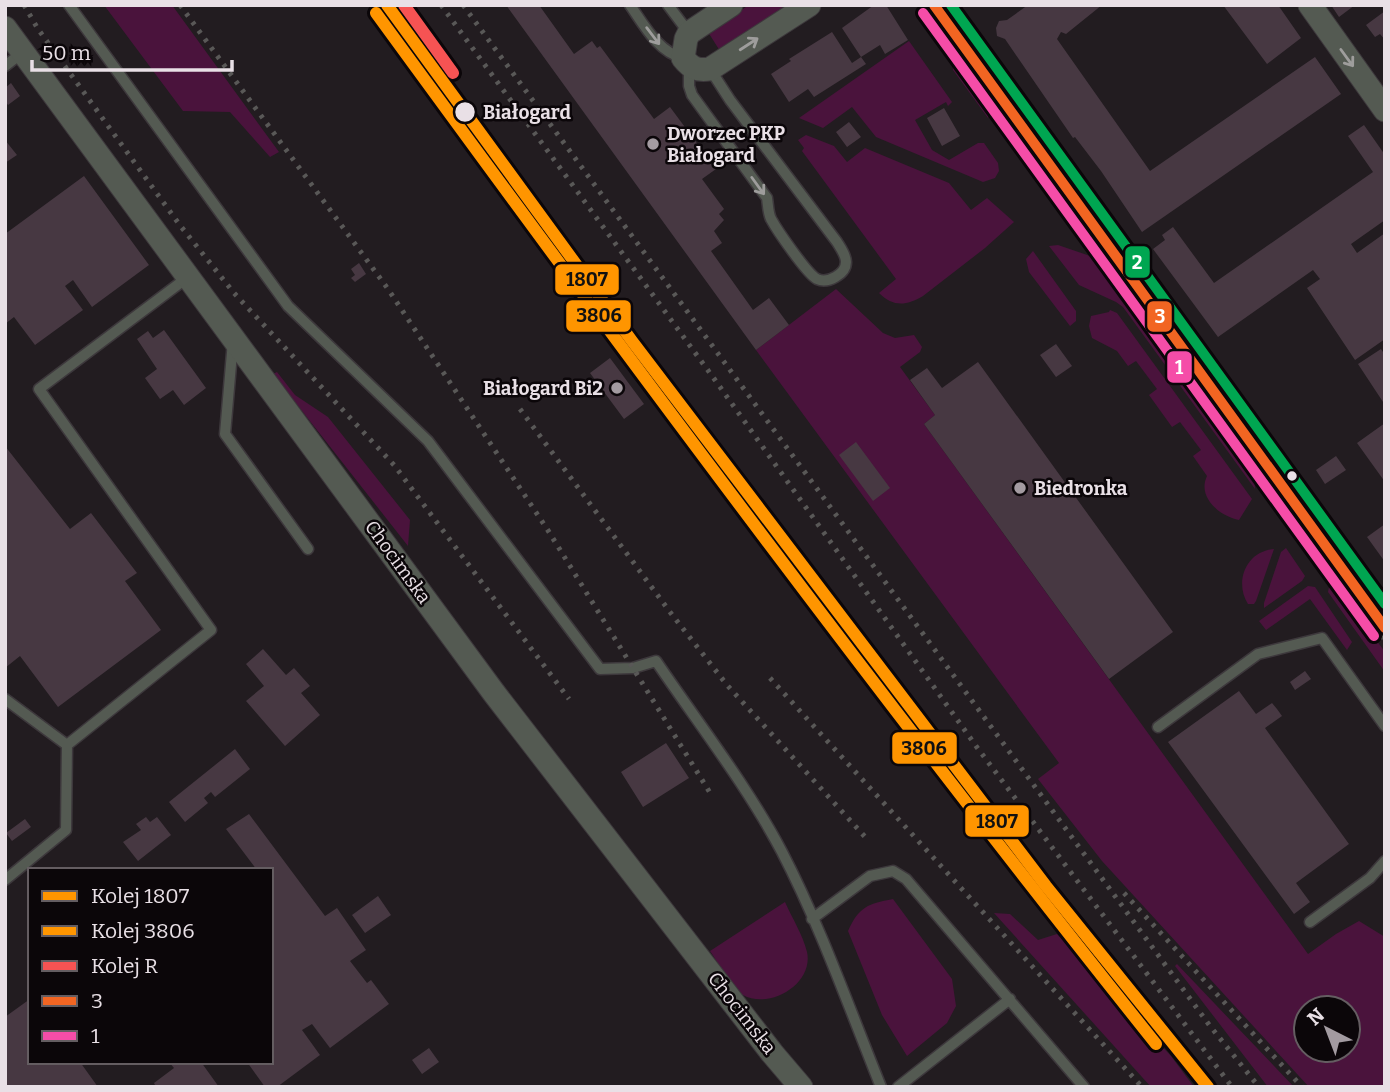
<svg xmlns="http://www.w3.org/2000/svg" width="1390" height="1092" font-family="Bitter,serif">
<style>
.green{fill:#4a133c;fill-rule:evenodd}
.building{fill:#473842}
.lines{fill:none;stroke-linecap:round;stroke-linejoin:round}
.lane-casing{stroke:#3d383c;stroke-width:13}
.street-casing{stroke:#3d383c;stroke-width:25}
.lane{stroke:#545a52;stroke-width:10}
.street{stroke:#545a52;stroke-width:23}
.rail{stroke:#595857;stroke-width:5;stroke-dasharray:3.5 7;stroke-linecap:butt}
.bus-1-casing{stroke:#0b0609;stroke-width:16}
.bus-2-casing{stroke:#0b0609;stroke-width:16}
.bus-3-casing{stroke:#0b0609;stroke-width:16}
.bus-1{stroke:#f26522;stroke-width:10}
.bus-2{stroke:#f54da8;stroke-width:10}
.bus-3{stroke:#00a651;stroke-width:10}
.rail-1-casing{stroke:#0b0609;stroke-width:18}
.rail-2-casing{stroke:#0b0609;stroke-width:18}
.rail-3-casing{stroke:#0b0609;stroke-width:18}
.rail-1{stroke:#ff9500;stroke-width:12}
.rail-2{stroke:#ff9500;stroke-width:12}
.rail-3{stroke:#f65353;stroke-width:12}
.oneway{stroke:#9e9d9c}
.stop-dot{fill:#e9e0e6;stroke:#0b0609;stroke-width:2.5}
.poi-dot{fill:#a39ba1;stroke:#0b0609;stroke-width:2.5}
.labels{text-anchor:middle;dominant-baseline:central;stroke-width:5;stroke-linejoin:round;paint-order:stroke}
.stop-label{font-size:19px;font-weight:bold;fill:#e9e0e6;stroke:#0b0609;text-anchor:start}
.poi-label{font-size:19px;font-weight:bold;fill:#e9e0e6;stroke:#0b0609;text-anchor:start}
.street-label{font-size:19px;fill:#e9e0e6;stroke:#0b0609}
.line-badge{stroke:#0b0609;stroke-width:2.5}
.badge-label{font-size:19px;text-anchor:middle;font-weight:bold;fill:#fff}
.pale-badge-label{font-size:19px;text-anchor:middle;font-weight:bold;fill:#111}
</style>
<rect width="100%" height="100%" fill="#221c20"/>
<path class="green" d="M104,5H172L279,152L270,157L230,112L183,111Z
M749,5H781L783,10L720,51L708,32Z
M909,41L952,102L948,106L946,102L915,120L932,150L949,160L978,143H984L998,163L999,171L995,178L983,182L876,137L852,107L823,128L799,118Z
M953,55L992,107L988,118L953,70Z
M806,135L834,146L847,162L865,148L949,183L971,210L987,198L1014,222L985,248L923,296C906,306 893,307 879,293L896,279L802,151L804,148L798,140Z
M1058,245L1093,257L1108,270L1252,468L1254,474L1255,489L1123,307L1116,302L1079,285L1049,246Z
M1033,251L1076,311V321L1070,326L1029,272L1026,259Z
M836,289L883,333L895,338L914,335L922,347L920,352L900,367L935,415L924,424L1308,954L1336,934L1359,921L1385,937V1087H1309L1102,861L1038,779L1059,763L756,350ZM1306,1008H1348V1050H1306Z
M1110,310L1117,313L1252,499L1239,520C1219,516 1197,497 1207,476L1193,456L1201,450L1180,422L1172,427L1149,395L1157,389L1136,361L1128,366L1117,351L1092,338L1089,326L1091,316L1109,312Z
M277,372L295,395L328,417L410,520L408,546L273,374Z
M1286,548L1305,576L1302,581L1264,608V603L1281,552Z
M1274,549L1256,601L1254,604H1248C1234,582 1246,551 1274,549Z
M1334,583L1385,652V672L1328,592L1329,587Z
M1308,586L1315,587L1352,642L1347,650L1310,599L1266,630L1259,621Z
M893,899L952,979L956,1006L947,1023L907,1056L882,1015L848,931C859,907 867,904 893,899Z
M785,902C792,918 803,935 807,952C814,984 769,1010 743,995C732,989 718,962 710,951Z
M994,913L1010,914L1038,940L1057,934L1171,1056L1194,1087H1151Z
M1177,964L1294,1087H1268L1175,966Z"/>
<path class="building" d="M506,5H539L574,54L592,41L597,48L600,46L654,119L670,107L716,169L702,179L724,209L719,214L724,220L714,231L722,243L711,251L753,310L769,298L789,325L756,350Z
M874,5H886L908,40L885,54L880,45L861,57L842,28Z
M1028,5H1102L1066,34L1061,32L1057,39L1150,171L1315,57L1341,94L1142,232L1101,171L1075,137L1073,138L1005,39L997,36L996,28L999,21L1007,20Z
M1223,5H1278L1301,38L1267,64Z
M1331,5H1355L1339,17Z
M1385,11V40L1380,34L1375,37L1366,25Z
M832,32L852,63L861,57L866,64L814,97L808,89L789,102L771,74L791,61L789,59Z
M11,83L20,96L8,105L5,101V88Z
M944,108L960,136L942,146L927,118Z
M849,122L861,137L847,147L836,132Z
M1364,125L1385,155V220L1351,244L1357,253L1385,233V339L1355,360L1307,288L1320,279L1313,270L1218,337L1153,249L1165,240L1162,235L1173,227L1214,283L1373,172L1348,136Z
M5,140L17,155L5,163Z
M84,176L149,265L92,307L73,280L65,286L83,310L35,345L14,317L5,324V234Z
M359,263L366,274L355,282L351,278L355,275L351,269Z
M164,330L206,388L184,405L173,390L160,399L145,378L157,369L137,339L148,331L153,338Z
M1056,344L1072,366L1056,377L1040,355Z
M1381,349L1385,355V405L1358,364Z
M610,358L644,404L624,419L590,373Z
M978,362L1173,632L1109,679L924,424L935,415L910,380L927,368L942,388Z
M1385,423V482L1357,443Z
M856,442L890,488L873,501L839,455Z
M5,446L70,529L91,513L137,573L125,581L161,630L58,707L20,656L5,668Z
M1336,456L1346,470L1325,484L1316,470Z
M1385,524V562L1367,537Z
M263,649L286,675L294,668L310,686L301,693L320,715L285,746L246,701L264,686L246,664Z
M1305,671L1311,679L1295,690L1290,682Z
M1239,691L1256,714L1272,703L1277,709L1282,716L1265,728L1349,844L1296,883L1310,902L1294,914L1168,742Z
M666,743L689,778L643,807L621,772Z
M235,749L250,769L215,797L211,792L204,798L208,803L185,822L169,802Z
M249,814L325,916L337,908L366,950L350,961L367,983L371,980L389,1004L330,1048L312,1024L302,1030L320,1055L277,1087H265L247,1062H271V870H257L226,829Z
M146,817L150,822L157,817L171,835L138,861L123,842L141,830L136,824Z
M25,819L31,827L12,841L6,833Z
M378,896L391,915L365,933L352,915Z
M30,999V1062H80L98,1087H5V1017Z
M429,1048L439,1062L422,1074L412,1060Z
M169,1062H201L219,1087H156L154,1083L174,1068Z"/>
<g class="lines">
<g class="lane-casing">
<path id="lane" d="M69,5L288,306L428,441L600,669L633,668L656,661C698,723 748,787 782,852C820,925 850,1010 881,1087
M630,5C644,25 658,52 683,58
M668,5L689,33
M5,66L23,52
M689,66V86L692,95L767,198C768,204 768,213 771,219C777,230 807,274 817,279C828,284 846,274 846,262C846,255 840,247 837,242L730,100L710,69
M233,341L225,434L308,549
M5,699L67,745L211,630L39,389L188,277
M1158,727L1258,654L1322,638L1385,726
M5,880L66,830L67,745
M812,919L870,876L893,871L906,879L1084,1087
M1310,922L1370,878L1385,861
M898,1087L1010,999"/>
</g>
<g class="street-casing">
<path id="street" d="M731,5L689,33L686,39L683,58C691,68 697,71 710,69L809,5
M934,5L1385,628
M1310,5L1385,110
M5,28L494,693L772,1053L801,1087"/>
</g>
<use href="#lane" class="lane"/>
<use href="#street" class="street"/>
<path class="rail" d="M24,5L38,29L179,224L234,293L394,465L569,699
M180,5L388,289L549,532L712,796
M441,5L715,380L976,746L1232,1087
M463,5L1210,1026L1259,1087
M520,409L670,612L727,685L867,839
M770,678L1142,1087
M1124,893L1302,1087"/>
<g class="bus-1-casing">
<path id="bus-1" d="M934,5L1385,628"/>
</g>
<g class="bus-2-casing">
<path id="bus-2" d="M923,13L1374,636"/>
</g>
<g class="bus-3-casing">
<path id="bus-3" d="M951,5L1385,604"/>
</g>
<use href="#bus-1" class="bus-1"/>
<use href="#bus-2" class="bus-2"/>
<use href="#bus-3" class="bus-3"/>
<g class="rail-1-casing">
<path id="rail-1" d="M387,5L632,341L1046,886L1208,1087"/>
</g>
<g class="rail-2-casing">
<path id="rail-2" d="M376,13C630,361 887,707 1156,1044"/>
</g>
<g class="rail-3-casing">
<path id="rail-3" d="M404,5L453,73"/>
</g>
<use href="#rail-1" class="rail-1"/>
<use href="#rail-2" class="rail-2"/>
<use href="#rail-3" class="rail-3"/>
</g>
<defs><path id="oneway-shaft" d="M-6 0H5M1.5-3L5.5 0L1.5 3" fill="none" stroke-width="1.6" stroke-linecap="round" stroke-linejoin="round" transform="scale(1.75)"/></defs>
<g class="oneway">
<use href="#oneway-shaft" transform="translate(653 36) rotate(53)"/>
<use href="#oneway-shaft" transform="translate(749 44) rotate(-33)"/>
<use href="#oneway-shaft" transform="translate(1347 58) rotate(54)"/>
<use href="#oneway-shaft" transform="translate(758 186) rotate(54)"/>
</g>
<g class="stop-dot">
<circle cx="465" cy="112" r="11"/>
<circle cx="1292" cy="476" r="6"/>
</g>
<g class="poi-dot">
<circle cx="653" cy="144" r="7"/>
<circle cx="617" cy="388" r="7"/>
<circle cx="1020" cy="488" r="7"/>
</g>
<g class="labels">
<g class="stop-label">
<text x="483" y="112">Białogard</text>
</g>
<g class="poi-label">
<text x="667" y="133">Dworzec PKP<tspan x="667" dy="22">Białogard</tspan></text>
<text x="603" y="388" text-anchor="end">Białogard Bi2</text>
<text x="1034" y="488">Biedronka</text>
</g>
<g class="street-label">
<text transform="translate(398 562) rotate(54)">Chocimska</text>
<text transform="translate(742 1013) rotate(52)">Chocimska</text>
</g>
</g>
<g class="line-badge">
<rect x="1124" y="245" width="27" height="34" rx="7" fill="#00a651"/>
<rect x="554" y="263" width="66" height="33" rx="7" fill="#ff9500"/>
<rect x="565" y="299" width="67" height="34" rx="7" fill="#ff9500"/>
<rect x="1146" y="300" width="27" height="33" rx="7" fill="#f26522"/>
<rect x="1166" y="350" width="27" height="34" rx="7" fill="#f54da8"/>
<rect x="891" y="731" width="67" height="34" rx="7" fill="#ff9500"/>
<rect x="964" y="804" width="66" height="34" rx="7" fill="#ff9500"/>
</g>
<g class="badge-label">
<text x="1137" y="269">2</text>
<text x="1160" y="323">3</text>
<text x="1179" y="374">1</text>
</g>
<g class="pale-badge-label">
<text x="587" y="286">1807</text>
<text x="599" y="322">3806</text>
<text x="924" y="755">3806</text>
<text x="997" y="828">1807</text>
</g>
<rect width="1390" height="1092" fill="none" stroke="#e9e0e6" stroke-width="14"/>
<rect x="28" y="868" width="245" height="196" fill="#0b0609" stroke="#645d61" stroke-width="2"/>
<rect x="42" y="891" width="35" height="10" fill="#ff9500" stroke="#645d61" stroke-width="2"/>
<text x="91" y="903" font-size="21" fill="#e9e0e6">Kolej 1807</text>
<rect x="42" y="926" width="35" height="10" fill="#ff9500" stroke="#645d61" stroke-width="2"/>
<text x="91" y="938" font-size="21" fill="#e9e0e6">Kolej 3806</text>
<rect x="42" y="961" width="35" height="10" fill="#f65353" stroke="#645d61" stroke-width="2"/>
<text x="91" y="973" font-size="21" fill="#e9e0e6">Kolej R</text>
<rect x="42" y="996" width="35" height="10" fill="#f26522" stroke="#645d61" stroke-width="2"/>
<text x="91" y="1008" font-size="21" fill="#e9e0e6">3</text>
<rect x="42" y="1031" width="35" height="10" fill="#f54da8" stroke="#645d61" stroke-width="2"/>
<text x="91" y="1043" font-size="21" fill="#e9e0e6">1</text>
<g transform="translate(1327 1029) rotate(318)"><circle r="33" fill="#0b0609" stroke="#645d61" stroke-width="2"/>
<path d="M0-5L12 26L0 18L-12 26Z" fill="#a39ba1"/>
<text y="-10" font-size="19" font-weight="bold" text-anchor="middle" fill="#e9e0e6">N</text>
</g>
<path d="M32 60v10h200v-10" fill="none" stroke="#e9e0e6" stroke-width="3.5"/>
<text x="42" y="60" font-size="21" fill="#e9e0e6" stroke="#0b0609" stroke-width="5" paint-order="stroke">50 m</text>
</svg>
